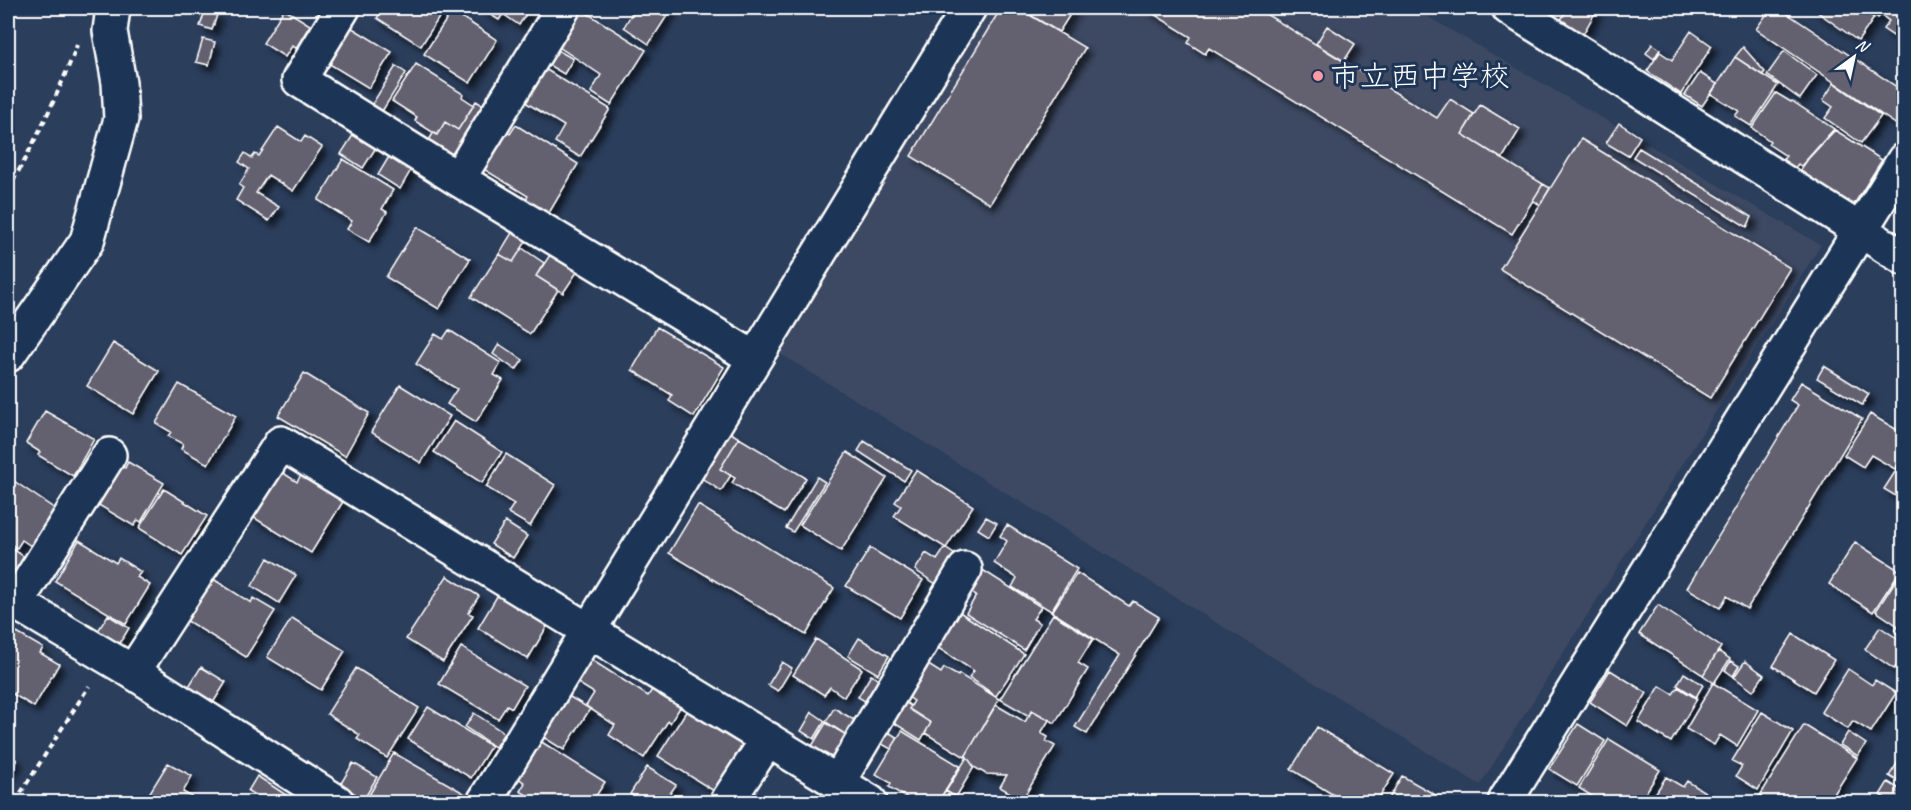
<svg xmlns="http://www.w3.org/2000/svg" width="1911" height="810" font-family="Caveat,'Klee One',sans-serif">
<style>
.built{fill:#3c4862}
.building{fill:#63606f;stroke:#fff;stroke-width:1.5;filter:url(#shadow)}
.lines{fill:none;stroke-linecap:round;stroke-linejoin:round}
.minor-casing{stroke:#fff;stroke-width:38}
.tertiary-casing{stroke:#fff;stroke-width:38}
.path{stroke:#fff;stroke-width:4;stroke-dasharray:6 4.5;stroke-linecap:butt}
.minor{stroke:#1d3557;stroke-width:33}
.tertiary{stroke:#1d3557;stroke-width:33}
.poi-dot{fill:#ff9aa2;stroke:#1d3557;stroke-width:2}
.labels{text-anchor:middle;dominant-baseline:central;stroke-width:6;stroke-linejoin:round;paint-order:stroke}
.poi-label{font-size:30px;fill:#fff;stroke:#1d3557;text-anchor:start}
</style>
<defs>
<filter id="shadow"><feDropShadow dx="5.5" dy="5.5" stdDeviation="3" flood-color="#0009"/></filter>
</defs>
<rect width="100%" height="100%" fill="#2b3e5c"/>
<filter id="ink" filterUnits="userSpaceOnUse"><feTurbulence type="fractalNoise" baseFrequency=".0167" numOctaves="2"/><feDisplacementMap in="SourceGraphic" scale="12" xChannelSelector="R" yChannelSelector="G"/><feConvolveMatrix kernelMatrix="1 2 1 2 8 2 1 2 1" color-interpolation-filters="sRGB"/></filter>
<g filter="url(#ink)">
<path class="built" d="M987,8H1413L1821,245L1480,785L774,350Z"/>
<path class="building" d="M380,8H445L421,46L377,18L383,9Z
M479,8H530L519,25L503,14L499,20Z
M575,8H579L646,50L611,105L591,92L601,75L553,43Z
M623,8H672L649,44L624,27L632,13Z
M1001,8H1018L1085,48L990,204L911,156Z
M1037,8H1074L1059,32L1032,16Z
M1144,8H1256L1437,118L1450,99L1474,114L1462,134L1543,184L1512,234L1209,48L1205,54L1188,43L1191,37Z
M1568,8H1590L1596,11L1583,34L1560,21Z
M1771,8H1779L1904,92V116L1897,125L1756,29Z
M1812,8H1859L1874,18L1858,41Z
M1865,8H1904V43L1883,29L1889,21L1881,15L1878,18Z
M284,9L310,25L296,48L292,46L285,57L263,43Z
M205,11L217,15L212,30L200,26Z
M452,11L497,40L470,83L424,54Z
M344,23L392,52L369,88L323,60Z
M1327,26L1355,44L1344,61L1316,44Z
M1691,31L1712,46L1681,94L1647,71L1660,52L1672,60Z
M203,39L215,42L209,65L196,62Z
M1652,44L1660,49L1654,59L1646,53Z
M549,45L573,59L564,74L540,60Z
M1743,47L1765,72L1762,75L1735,57Z
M1784,51L1817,75L1800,99L1767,75Z
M1735,57L1778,85L1751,126L1735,116L1739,111L1711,94Z
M416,64L463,94L462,97L474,105L458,130L445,122L437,135L415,121L417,117L392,101Z
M396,66L406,73L379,116L369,109Z
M545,69L610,109L580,157L555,142L564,126L525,102Z
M1700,73L1717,84L1702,106L1685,95Z
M1834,83L1881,116L1861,143L1825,118L1833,107L1823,100Z
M1776,93L1791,102L1792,101L1834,129L1801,166L1798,164L1794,169L1782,161L1786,156L1768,144L1770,141L1752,128Z
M476,101L486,107L457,153L443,157L426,145L434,132L437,135L445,122L458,130Z
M1480,105L1520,129L1502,159L1462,134Z
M1619,123L1640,137L1628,156L1606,143Z
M516,125L578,164L546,218L524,204L528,196L477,165L500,127L510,134Z
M278,127L301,142L305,136L322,147L293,191L268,175L256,193L279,207L269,221L236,200L243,188L239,185L249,169L239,162L245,153L252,158L255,154L259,156Z
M1835,130L1882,160L1853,206L1799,172L1808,159Z
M355,132L377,146L363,168L341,154Z
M1581,139L1790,268L1710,398L1500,269Z
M1639,148L1752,217L1747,227L1633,157Z
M390,155L412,168L400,189L378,175Z
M343,159L393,190L382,209L387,212L369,242L347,229L352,221L318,200Z
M1543,184L1550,188L1540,205L1533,200Z
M417,227L470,259L439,309L386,277Z
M513,231L527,240L513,262L499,254Z
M522,248L544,263L536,276L558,290L530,334L471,297L499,254L513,262Z
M550,255L577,272L563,293L536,276Z
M657,327L724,367L694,417L669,401L672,395L632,370Z
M449,330L501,363L494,375L503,380L476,422L447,404L457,389L416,364L435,334L443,339Z
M113,343L159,371L133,414L87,386Z
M499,344L523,360L516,370L493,354Z
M1824,366L1869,394L1862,405L1817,378Z
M304,373L369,413L345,456L278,416Z
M1801,382L1862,419L1747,609L1727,596L1720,608L1687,588L1798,405L1790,400Z
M179,384L236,416L208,464L181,449L183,444L168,436L171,432L156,423Z
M400,385L450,416L421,463L371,432Z
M45,411L94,439L73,476L38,455L40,452L26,443Z
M1870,414L1904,434V456L1895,469L1871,455L1863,467L1844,455Z
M454,421L502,452L482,483L434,452Z
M728,431L739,438L720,469L731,475L721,491L700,477Z
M739,438L806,478L784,513L732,483L735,478L720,469Z
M864,441L911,470L904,481L858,451Z
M847,452L887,478L841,551L800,525Z
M506,454L555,485L530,526L508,513L514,504L486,487Z
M1904,458V501L1884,489Z
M128,462L164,483L141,522L138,520L134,526L97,504L116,463L125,468Z
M277,469L297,482L302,473L344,500L311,553L248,514Z
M916,470L973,506L946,548L894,516L901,506L895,502Z
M8,477L55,509L31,546L22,540L17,548L8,542Z
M817,477L825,482L793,532L786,528Z
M164,489L207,516L182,555L139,528Z
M698,505L834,588L806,635L669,553Z
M986,517L997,523L989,536L978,529Z
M505,522L527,536L513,558L491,544Z
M1007,525L1077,569L1051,611L1012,587L1017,578L994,563L1007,541L1000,536Z
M79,540L116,563L119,558L141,572L137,577L150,585L126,624L55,581Z
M1855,542L1900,571L1873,612L1829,584Z
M8,546L26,558L13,580L8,577Z
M870,548L923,580L900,618L846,586Z
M945,548L961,559L942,588L915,570L926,553L937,560Z
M268,558L296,575L279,603L252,586Z
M981,569L1041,607L1033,619L1040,623L1024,650L966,613L976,596L968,590Z
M1901,572L1904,574V637L1895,632L1898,626L1876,611Z
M1077,573L1129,606L1133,601L1159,617L1087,734L1075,727L1120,655L1052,612Z
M447,576L479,596L468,613L473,615L443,662L406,639Z
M210,577L251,603L253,598L275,611L246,657L184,619Z
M499,593L549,623L528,659L478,628Z
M1658,605L1721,647L1703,675L1639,634Z
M955,609L1024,654L996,696L969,677L974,671L932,644Z
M1053,614L1093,639L1078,663L1088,669L1055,723L1032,710L1029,716L1000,699Z
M108,615L129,628L116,650L94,637Z
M292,618L345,651L321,690L267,657Z
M1880,627L1904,643V656L1894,669L1865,649Z
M10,629L43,648L40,653L59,664L34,707L8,691V634Z
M1793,634L1834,660L1814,692L1773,666Z
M859,638L889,656L878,674L848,656Z
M816,639L862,669L844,697L830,687L824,695L793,675Z
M461,647L525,686L512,708L507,705L498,719L439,684Z
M1718,651L1730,659L1714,683L1703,675Z
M590,659L648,696L655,685L683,703L670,723L668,721L644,758L609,735L615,725L586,706L594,693L576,682Z
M922,661L941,673L944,668L958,676L959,674L999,699L965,757L925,733L931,723L909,709L914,701L902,693Z
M1731,661L1739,666L1733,676L1725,670Z
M1745,661L1764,675L1753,691L1734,677Z
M782,662L792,668L778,691L768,685Z
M201,667L226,682L211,706L186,691Z
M356,668L419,708L387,758L357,739L360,735L327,714Z
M1848,669L1872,685L1875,680L1896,693L1871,732L1853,721L1848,729L1821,712Z
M1610,670L1647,693L1627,726L1590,702Z
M1684,673L1703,685L1696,697L1677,685Z
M871,675L883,681L870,704L858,697Z
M1713,683L1758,710L1737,746L1720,735L1714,745L1686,729Z
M1660,686L1673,694L1678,687L1697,699L1671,742L1638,722Z
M565,694L590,709L564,750L540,735Z
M900,699L911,706L909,709L931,723L921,740L888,719Z
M996,705L1025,722L1032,710L1049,720L1041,733L1048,737L1046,741L1055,746L1022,800L1000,787L1007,775L986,774L974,767L967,757L966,755Z
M428,707L491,746L471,778L408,739Z
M834,708L861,724L848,736L826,722Z
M687,710L742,745L714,791L658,756Z
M812,712L825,721L814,739L801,731Z
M1762,712L1793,731L1758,790L1736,776L1742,766L1732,761Z
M474,713L504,733L495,747L465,727Z
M826,723L848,736L834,759L812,746Z
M1578,724L1605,741L1577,786L1549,769Z
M1804,725L1857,758L1829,802H1756Z
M1317,727L1394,774L1376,802H1334L1337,797L1291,769Z
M882,728L898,738L891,749L875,740Z
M902,731L960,766L938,802H914L889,787L891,783L876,774Z
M1848,732L1866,744L1858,756L1840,745Z
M1609,739L1660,770L1640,802H1601L1579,788Z
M540,741L605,782L592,802H539L520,791L525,783L517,777Z
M394,753L469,796L465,802H365Z
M1904,753V785L1889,776Z
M8,754L17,760L8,777Z
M967,757L974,767L956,797L946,791Z
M168,763L192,776L183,792L200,802H144Z
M353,763L377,777L364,799L340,785Z
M647,767L676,785L664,802H643L630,794Z
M257,776L286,795L281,802H267L248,791Z
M1402,776L1448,802H1387Z
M1666,777L1683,787L1687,781L1718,800L1717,802H1650Z
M1888,782L1904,792V802H1891L1880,795Z
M945,791L956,797L965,802H938Z
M753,795L764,802H748Z"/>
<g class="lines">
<g class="minor-casing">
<path id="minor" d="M343,8L299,80L458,179L754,358
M1509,8L1904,258
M458,179L563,8
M8,355L87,241L121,119L119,83L110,31L113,8
M8,598L133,672L337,802
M16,603L109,455
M133,672L281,443L870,802
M838,782L965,569
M1507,798L1904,160
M484,802L969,8
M727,802L768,739"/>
</g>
<g class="tertiary-casing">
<path id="tertiary" d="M1505,802L1507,798L1514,802"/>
</g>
<path class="path" d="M8,190C34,144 58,95 77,45
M15,802L89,686"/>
<use href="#minor" class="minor"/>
<use href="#tertiary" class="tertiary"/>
</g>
</g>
<circle class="poi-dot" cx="1318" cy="76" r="6"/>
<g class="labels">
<g class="poi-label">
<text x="1330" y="76">市立西中学校</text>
</g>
</g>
<rect width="1911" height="810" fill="none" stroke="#1d3557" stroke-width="30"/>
<rect x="15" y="15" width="1881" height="780" fill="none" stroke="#fff" stroke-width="2" filter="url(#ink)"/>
<g transform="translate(1854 57) rotate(33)" stroke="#1d3557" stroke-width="4.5" paint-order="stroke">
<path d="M0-4.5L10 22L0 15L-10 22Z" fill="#ffffff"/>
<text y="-9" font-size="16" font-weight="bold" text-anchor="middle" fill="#ffffff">N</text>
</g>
</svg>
